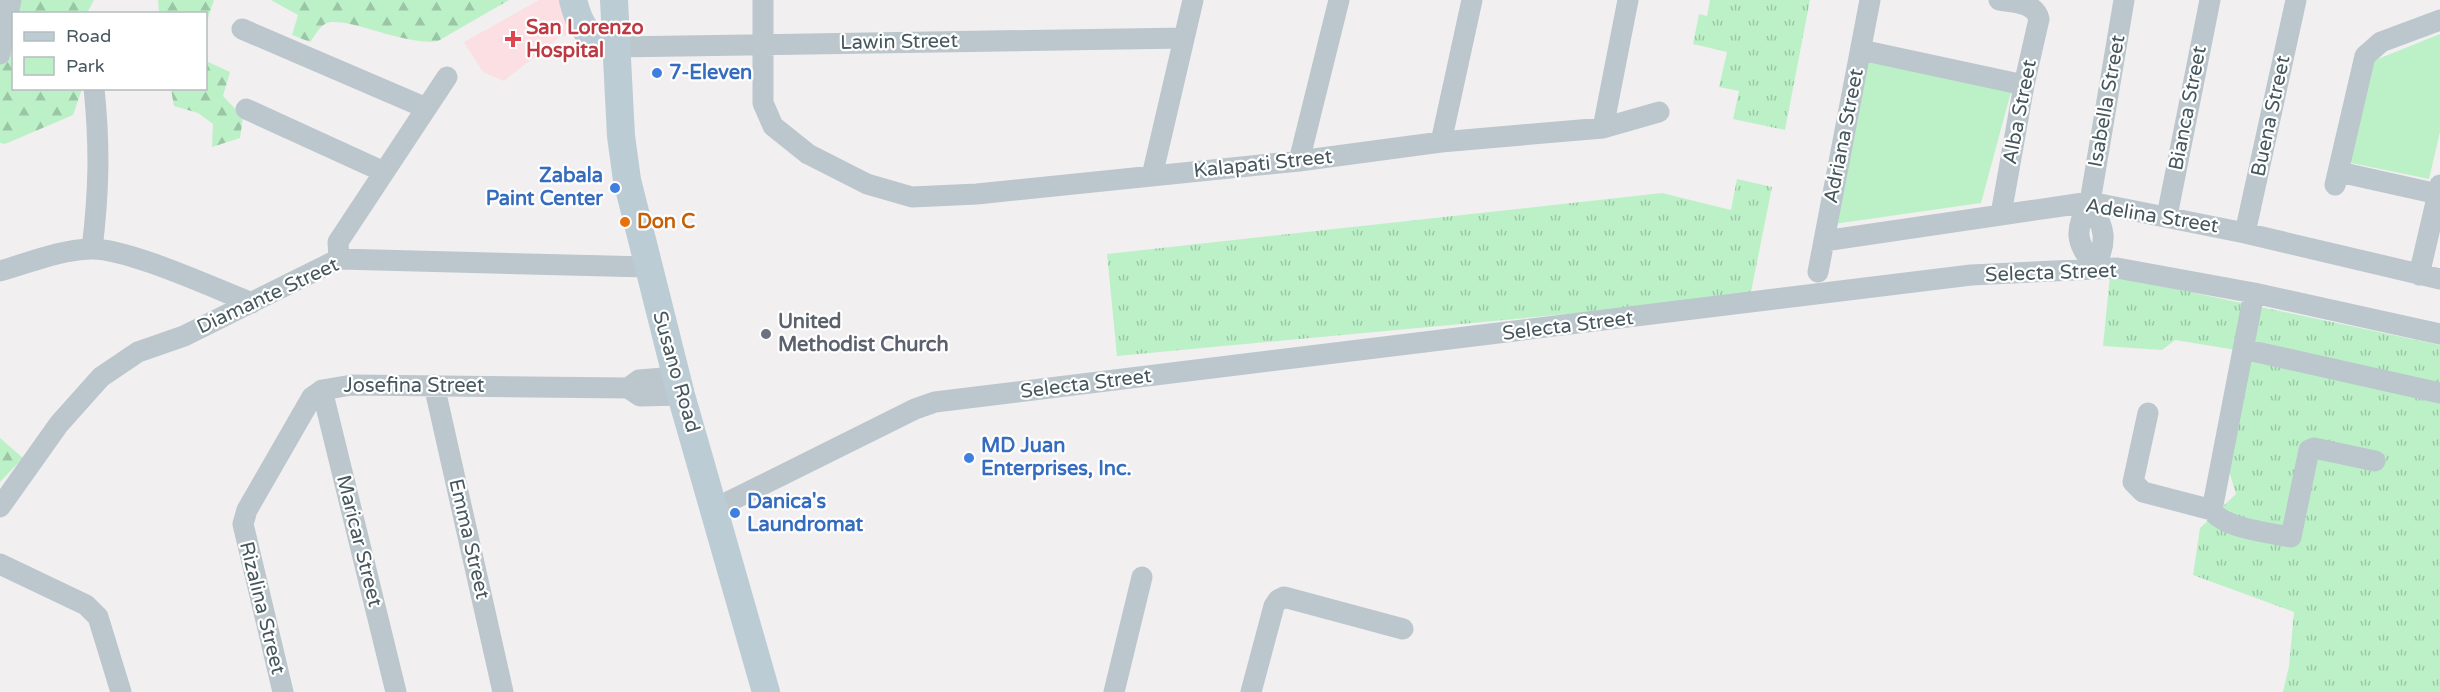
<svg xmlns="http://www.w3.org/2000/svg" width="2440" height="692" font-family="'Varela Round',sans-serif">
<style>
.medical{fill:#fcdfe2}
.grass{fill:url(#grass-tufts)}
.forest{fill:url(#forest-firs)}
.green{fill:#bcf1c8}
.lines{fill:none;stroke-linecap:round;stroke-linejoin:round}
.street{stroke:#bbc7cd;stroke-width:21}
.secondary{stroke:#bcccd4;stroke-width:28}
.health-dot{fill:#e0444e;stroke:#fff;stroke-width:2}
.shop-dot{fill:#3f7fe0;stroke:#fff;stroke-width:2}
.food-dot{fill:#e8710a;stroke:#fff;stroke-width:2}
.worship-dot{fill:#6b7280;stroke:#fff;stroke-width:2}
.labels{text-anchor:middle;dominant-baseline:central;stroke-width:4.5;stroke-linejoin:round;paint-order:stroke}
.health-label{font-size:20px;font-weight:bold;fill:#be3a42;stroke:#fff;text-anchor:start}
.street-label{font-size:20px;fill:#47575e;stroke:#fff}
.shop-label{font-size:20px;font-weight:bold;fill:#366cbe;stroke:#fff;text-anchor:start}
.food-label{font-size:20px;font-weight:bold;fill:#c56008;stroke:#fff;text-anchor:start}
.worship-label{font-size:20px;font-weight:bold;fill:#5b616d;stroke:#fff;text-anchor:start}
</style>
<defs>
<pattern id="grass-tufts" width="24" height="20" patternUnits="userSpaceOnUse" patternTransform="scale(1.5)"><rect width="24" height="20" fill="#bcf1c8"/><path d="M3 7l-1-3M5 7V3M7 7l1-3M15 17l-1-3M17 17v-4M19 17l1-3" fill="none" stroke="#9bc6a6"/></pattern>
<pattern id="forest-firs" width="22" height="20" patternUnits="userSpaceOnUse" patternTransform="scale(1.5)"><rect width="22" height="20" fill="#bcf1c8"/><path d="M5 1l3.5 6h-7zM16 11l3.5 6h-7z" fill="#9bc6a6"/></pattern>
</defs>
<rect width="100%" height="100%" fill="#f2eff0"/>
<path class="medical" d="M539,0H565L576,34L561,36L504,81L483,72L464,42Z"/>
<path class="grass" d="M1710,0H1810L1785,130L1733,119L1739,91L1719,87L1727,52L1693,44L1699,14L1707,16Z
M1737,179L1772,187L1750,297L1117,356L1107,254L1662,193L1731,210Z
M2110,275L2440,345V692H2283L2289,666L2294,612L2193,575L2200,528L2236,494L2225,458L2236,350L2175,340L2162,350L2103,346Z"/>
<path class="forest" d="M11,0H94L87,13L14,14V88L82,89L73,115L5,144L0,143V9Z
M158,0H214L206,24V14L159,13Z
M271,0H509L438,41C405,47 343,14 325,24C319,27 314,37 310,42L292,35L298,15Z
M206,57V61L230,72L223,96L243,117L240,138L212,147L213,124L198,113L174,106L171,89L206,88Z
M0,438L23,458L0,482Z"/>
<path class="green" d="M2440,34V132L2429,179L2346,162L2368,63Z
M1862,59L2011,92L1981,203L1834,224Z"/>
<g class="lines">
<path class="street" d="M763,0V103L773,126L808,154L867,184L912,197L977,194L1299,161L1441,142L1603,128L1659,112
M1999,0C2014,3 2035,2 2039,19L2024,85L2001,214
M242,29L426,108
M615,47L1184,38
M1861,50L2024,85
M0,54L11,0
M246,109L384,172
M1603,128L1628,0
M1441,142L1472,0
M1299,161L1339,0
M2339,172L2438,194
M1152,176L1193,0
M2335,185L2365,56L2381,42L2440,20
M2090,202C2105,228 2108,240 2095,267C2075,241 2074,231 2090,202L2124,0
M2167,216L2210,0
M2245,233L2296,0
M1824,241L2090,202L2245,233L2440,279
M92,249C99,191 100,147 94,88
M339,259L338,242L447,77
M0,271C29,263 59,250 90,249C125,247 216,289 252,303
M1818,272L1870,0
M2419,275L2440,185
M2254,293L2212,510C2222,528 2270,533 2291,537L2309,450L2314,448L2375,461
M2243,349L2440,393
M434,385L503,692
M628,388L639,380L676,377
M322,390L396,692
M2148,413L2133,482L2143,492L2212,510
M0,507L59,424L101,377L138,352L184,336L339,259L647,267
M716,508L915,409L935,402L1971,275L2117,268L2254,293L2440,334
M0,564L86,605L98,617L121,692
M283,692L243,524L247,510L312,397L322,390L352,385L628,388L640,396L681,395
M1114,692L1142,577
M1251,692L1274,606L1278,600L1284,597L1403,629"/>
<path class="secondary" d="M573,0C581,31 586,34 615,47
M614,0L621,136L627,180L681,395L766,692"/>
</g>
<path class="health-dot" d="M510 30h6v6h6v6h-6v6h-6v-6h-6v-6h6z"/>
<g class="shop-dot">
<circle cx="657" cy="73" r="6"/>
<circle cx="615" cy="188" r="6"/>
<circle cx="969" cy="458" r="6"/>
<circle cx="735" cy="513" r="6"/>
</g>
<circle class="food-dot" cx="625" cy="222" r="6"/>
<circle class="worship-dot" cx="766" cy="334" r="6"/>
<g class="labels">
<g class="health-label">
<text x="526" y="28">San Lorenzo<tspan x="526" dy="23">Hospital</tspan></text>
</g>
<g class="street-label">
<text transform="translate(899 42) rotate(-1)">Lawin Street</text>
<text transform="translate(2107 101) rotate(-80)">Isabella Street</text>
<text transform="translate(2188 108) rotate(-79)">Bianca Street</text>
<text transform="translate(2020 112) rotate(-79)">Alba Street</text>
<text transform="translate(2271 116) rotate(-78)">Buena Street</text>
<text transform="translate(1844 136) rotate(-79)">Adriana Street</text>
<text transform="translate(1263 164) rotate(-6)">Kalapati Street</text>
<text transform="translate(2152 216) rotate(9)">Adelina Street</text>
<text transform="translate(2051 273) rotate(-2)">Selecta Street</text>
<text transform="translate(268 296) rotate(-25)">Diamante Street</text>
<text transform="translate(1568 326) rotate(-7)">Selecta Street</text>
<text transform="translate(676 372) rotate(74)">Susano Road</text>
<text transform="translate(1086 384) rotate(-7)">Selecta Street</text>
<text x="414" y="386">Josefina Street</text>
<text transform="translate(469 539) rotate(77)">Emma Street</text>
<text transform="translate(359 541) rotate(76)">Maricar Street</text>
<text transform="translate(262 608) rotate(76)">Rizalina Street</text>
</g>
<g class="shop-label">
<text x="669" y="73">7-Eleven</text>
<text x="603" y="176" text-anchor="end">Zabala<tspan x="603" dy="23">Paint Center</tspan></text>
<text x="981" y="446">MD Juan<tspan x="981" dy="23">Enterprises, Inc.</tspan></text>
<text x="747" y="502">Danica's<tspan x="747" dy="23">Laundromat</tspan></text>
</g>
<g class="food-label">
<text x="637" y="222">Don C</text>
</g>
<g class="worship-label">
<text x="778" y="322">United<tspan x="778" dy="23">Methodist Church</tspan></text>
</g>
</g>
<rect x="12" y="12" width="195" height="78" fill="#ffffff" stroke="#b5bcbf" stroke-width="1.5"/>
<rect x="24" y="32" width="30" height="9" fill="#bcccd4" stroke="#b5bcbf" stroke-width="1.5"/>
<text x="66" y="42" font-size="18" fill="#47575e">Road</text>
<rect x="24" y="57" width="30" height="18" fill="#bcf1c8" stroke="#b5bcbf" stroke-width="1.5"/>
<text x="66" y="72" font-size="18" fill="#47575e">Park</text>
</svg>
